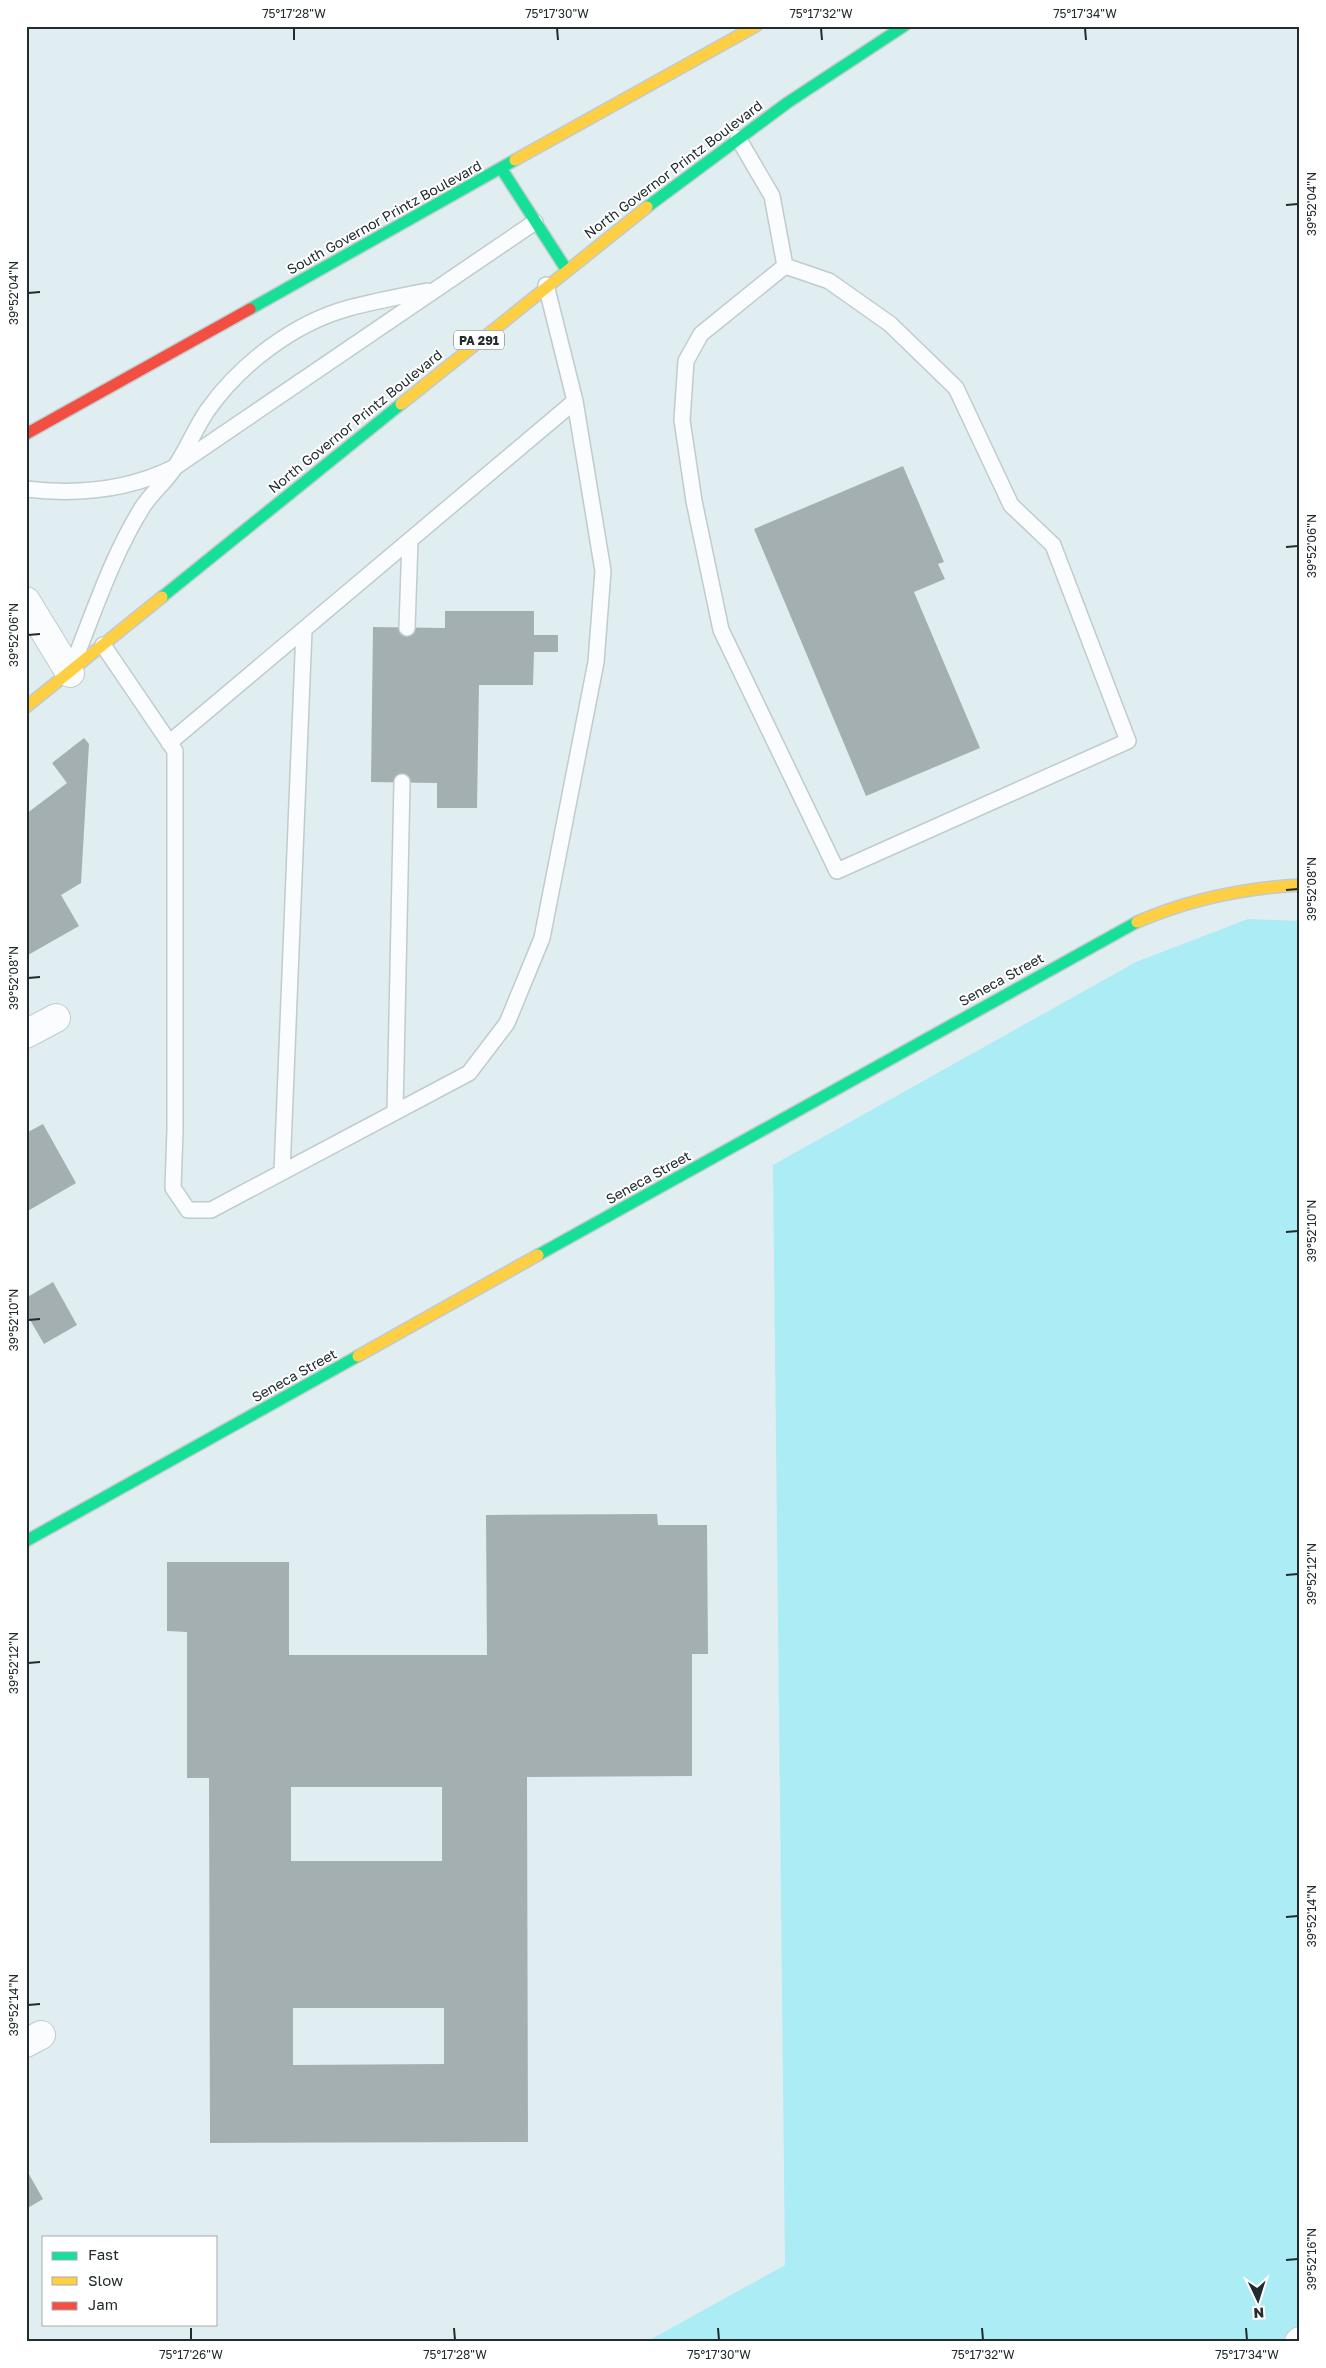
<svg xmlns="http://www.w3.org/2000/svg" width="1326" height="2368" font-family="'Golos Text',sans-serif">
<style>
.green{fill:#acecf5}
.building{fill:#a4afb1;fill-rule:evenodd}
.lines{fill:none;stroke-linecap:round;stroke-linejoin:round}
.lane-casing{stroke:#c0cbcd;stroke-width:18}
.street-casing{stroke:#c0cbcd;stroke-width:30}
.fast-casing{stroke:#c0cbcd;stroke-width:14}
.slow-casing{stroke:#c0cbcd;stroke-width:14}
.jam-casing{stroke:#c0cbcd;stroke-width:14}
.lane{stroke:#fafcfd;stroke-width:15}
.street{stroke:#fafcfd;stroke-width:28}
.fast{stroke:#16e098;stroke-width:11}
.slow{stroke:#ffcf43;stroke-width:11}
.jam{stroke:#f24e42;stroke-width:11}
.ticks{fill:none;stroke:#222b2d;stroke-width:2}
.labels{text-anchor:middle;dominant-baseline:central;stroke-width:4;stroke-linejoin:round;paint-order:stroke}
.shield{fill:#fff;stroke:#646b6c;stroke-width:1}
.shield-label{font-size:12px;font-weight:bold;fill:#222b2d}
.street-label{font-size:14px;fill:#222b2d;stroke:#fff}
.neatline{fill:none;stroke:#222b2d;stroke-width:2}
.ticks-label{font-size:12px;text-anchor:middle;fill:#222b2d}
</style>
<rect width="100%" height="100%" fill="#e0eef1"/>
<path class="green" d="M1248,919L1300,921V2342H646L785,2265L773,1165L1136,962Z"/>
<path class="building" d="M903,466L944,562L938,564L945,579L914,592L980,748L866,796L754,529Z
M445,611H534V635H558V652H534L533,685H479L477,808H437V783L371,782L373,627L445,628Z
M84,738L89,744L81,883L61,895L79,926L28,955L26,952V814L67,783L52,763Z
M43,1124L76,1183L26,1212V1133Z
M53,1282L77,1325L44,1344L26,1313V1298Z
M657,1514L658,1525H707L708,1654H692V1776L527,1777L528,2142L210,2143L209,1778H187V1632L167,1631V1562H289V1655H487L486,1515ZM291,1787H442V1861H291ZM293,2008H444V2064L293,2065Z
M26,2169L43,2199L26,2209Z"/>
<g class="lines">
<g class="lane-casing">
<path id="lane" d="M738,138L772,196L785,266L701,334L686,361L682,420L694,501L721,630L837,871L1128,741L1053,545L1011,505L956,388L890,324L829,281L785,266
M26,489C77,495 129,490 175,467L535,222
M407,628L410,540
M103,645L175,751V1130L173,1188L188,1210H211L469,1073L507,1023L542,938L596,662L603,571L575,401L546,285
M73,664C94,612 112,556 142,508C151,493 166,482 175,467C187,449 195,429 207,411C240,364 294,323 349,308C375,301 402,296 427,291
M169,743L575,401
M395,1112L402,782
M282,1172L304,630"/>
</g>
<g class="street-casing">
<path id="street" d="M26,601L70,673
M26,1034L56,1018
M26,2043L41,2035
M1299,2342L1300,2341"/>
</g>
<g class="fast-casing">
<path id="fast" d="M501,168L566,269
M647,207L787,103L904,26
M250,309L515,160
M162,597L401,404
M538,1255L1137,922
M26,1541L358,1356"/>
</g>
<g class="slow-casing">
<path id="slow" d="M515,160L756,26
M401,404L647,207
M26,707L162,597
M1137,922C1190,899 1243,888 1300,885
M358,1356L538,1255"/>
</g>
<g class="jam-casing">
<path id="jam" d="M26,434L250,309"/>
</g>
<use href="#lane" class="lane"/>
<use href="#street" class="street"/>
<use href="#fast" class="fast"/>
<use href="#slow" class="slow"/>
<use href="#jam" class="jam"/>
</g>
<path class="ticks" d="M294,28V40M557,28L558,40M821,28L822,40M1085,28L1086,40M1286,205L1298,204M28,293L40,292M1286,547L1298,546M28,635L40,634M1286,890L1298,889M28,978L40,977M1286,1232L1298,1231M28,1320L40,1319M1286,1575L1298,1574M28,1663L40,1662M1286,1917L1298,1916M28,2005L40,2004M1286,2260L1298,2259M191,2328V2340M454,2328L455,2340M718,2328L719,2340M982,2328L983,2340M1246,2328L1247,2340"/>
<g class="labels">
<rect class="shield" x="454" y="330.5" width="50" height="19" rx="4"/>
<g class="shield-label">
<text x="479" y="340">PA 291</text>
</g>
<g class="street-label">
<text transform="translate(673 169) rotate(-37)">North Governor Printz Boulevard</text>
<text transform="translate(384 217) rotate(-29)">South Governor Printz Boulevard</text>
<text transform="translate(355 421) rotate(-39)">North Governor Printz Boulevard</text>
<text transform="translate(1001 979) rotate(-29)">Seneca Street</text>
<text transform="translate(648 1177) rotate(-29)">Seneca Street</text>
<text transform="translate(294 1375) rotate(-29)">Seneca Street</text>
</g>
</g>
<rect width="1326" height="2368" fill="none" stroke="#ffffff" stroke-width="55"/>
<rect x="42" y="2236" width="175" height="90" fill="#ffffff" stroke="#a7aaab"/>
<rect x="52" y="2252" width="25" height="8" fill="#16e098" stroke="#a7aaab"/>
<text x="88" y="2260" font-size="15" fill="#222b2d">Fast</text>
<rect x="52" y="2277" width="25" height="8" fill="#ffcf43" stroke="#a7aaab"/>
<text x="88" y="2286" font-size="15" fill="#222b2d">Slow</text>
<rect x="52" y="2302" width="25" height="8" fill="#f24e42" stroke="#a7aaab"/>
<text x="88" y="2310" font-size="15" fill="#222b2d">Jam</text>
<g transform="translate(1258 2300) rotate(176)" stroke="#ffffff" stroke-width="4" paint-order="stroke">
<path d="M0-4L9 19L0 12L-9 19Z" fill="#222b2d"/>
<text y="-8" font-size="14" font-weight="bold" text-anchor="middle" fill="#222b2d">N</text>
</g>
<rect x="28" y="28" width="1270" height="2312" class="neatline"/>
<g class="ticks-label">
<text x="294" y="18">75°17'28"W</text>
<text x="557" y="18">75°17'30"W</text>
<text x="821" y="18">75°17'32"W</text>
<text x="1085" y="18">75°17'34"W</text>
<text transform="translate(1312 204) rotate(-90)" y="4">39°52'04"N</text>
<text transform="translate(14 293) rotate(-90)" y="4">39°52'04"N</text>
<text transform="translate(1312 546) rotate(-90)" y="4">39°52'06"N</text>
<text transform="translate(14 635) rotate(-90)" y="4">39°52'06"N</text>
<text transform="translate(1312 889) rotate(-90)" y="4">39°52'08"N</text>
<text transform="translate(14 978) rotate(-90)" y="4">39°52'08"N</text>
<text transform="translate(1312 1231) rotate(-90)" y="4">39°52'10"N</text>
<text transform="translate(14 1320) rotate(-90)" y="4">39°52'10"N</text>
<text transform="translate(1312 1574) rotate(-90)" y="4">39°52'12"N</text>
<text transform="translate(14 1663) rotate(-90)" y="4">39°52'12"N</text>
<text transform="translate(1312 1916) rotate(-90)" y="4">39°52'14"N</text>
<text transform="translate(14 2005) rotate(-90)" y="4">39°52'14"N</text>
<text transform="translate(1312 2259) rotate(-90)" y="4">39°52'16"N</text>
<text x="191" y="2359">75°17'26"W</text>
<text x="455" y="2359">75°17'28"W</text>
<text x="719" y="2359">75°17'30"W</text>
<text x="983" y="2359">75°17'32"W</text>
<text x="1247" y="2359">75°17'34"W</text>
</g>
</svg>
